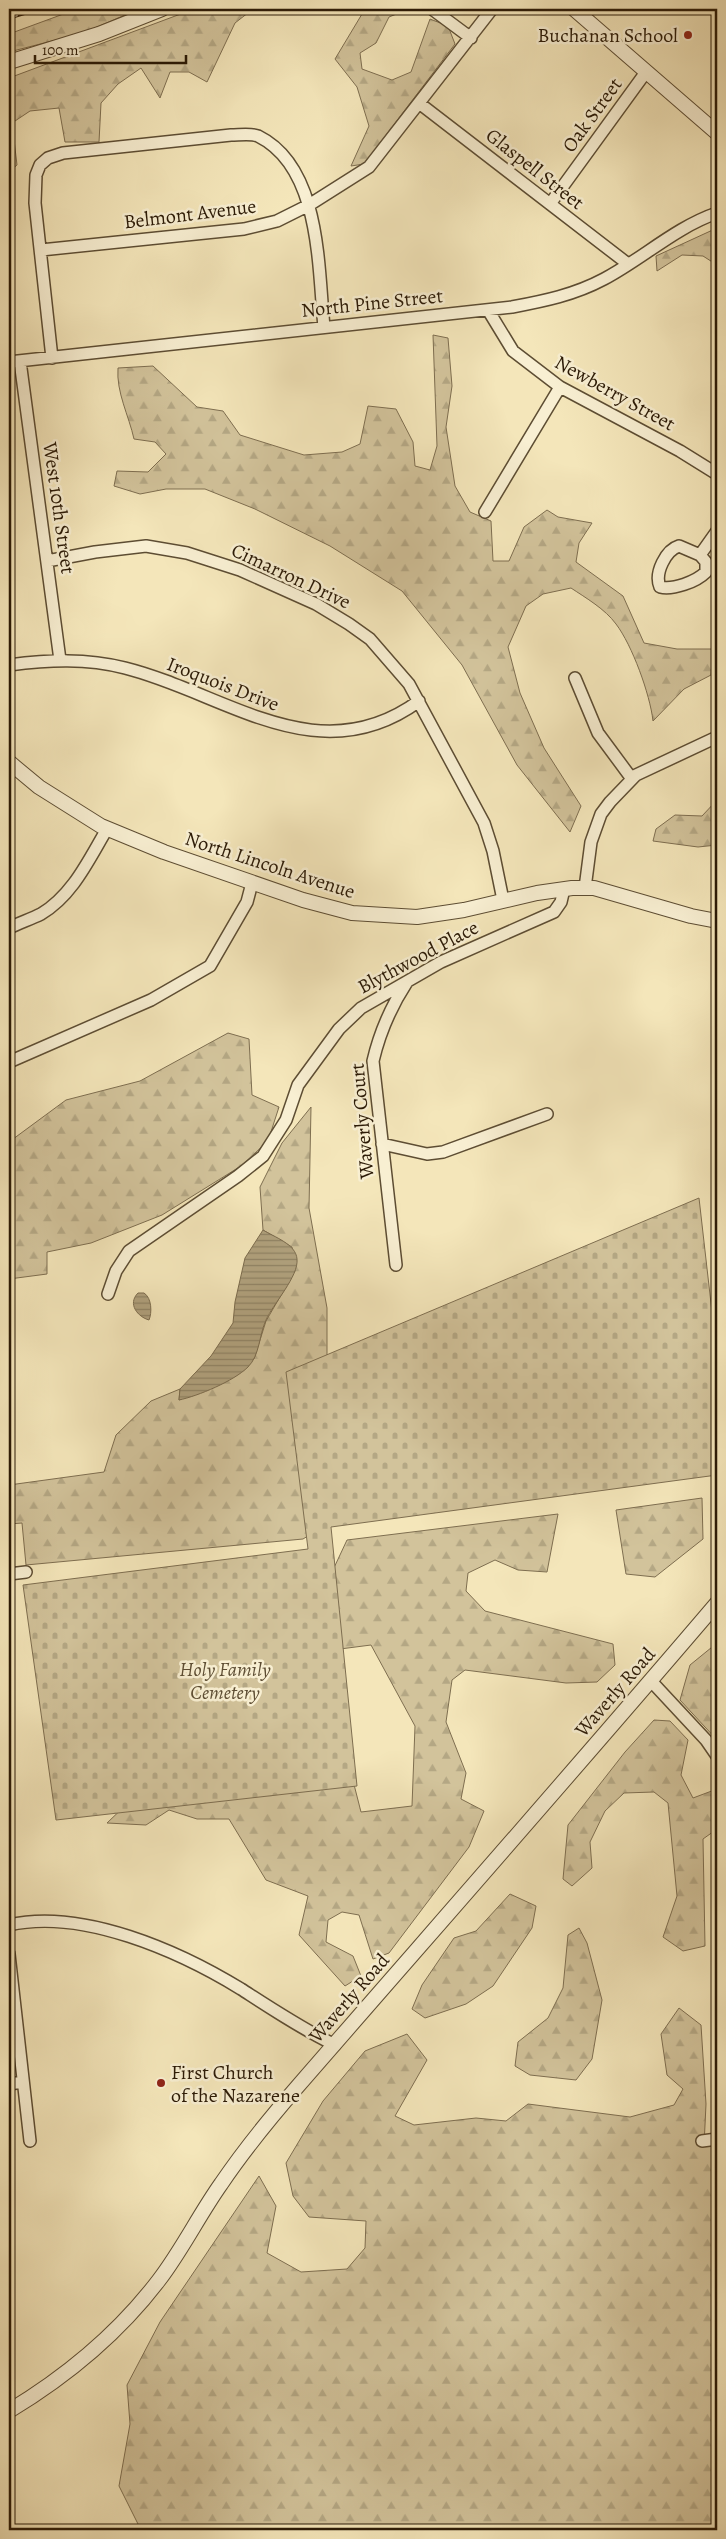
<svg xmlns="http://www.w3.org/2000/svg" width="726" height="2539" font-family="Alegreya,serif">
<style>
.forest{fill:url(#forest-firs);stroke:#7e6e50}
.cemetery{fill:url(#cemetery-stones);stroke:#7e6e50}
.water{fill:url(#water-rules);stroke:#7b6b4d}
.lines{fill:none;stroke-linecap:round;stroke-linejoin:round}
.minor-casing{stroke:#5d4d33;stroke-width:14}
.tertiary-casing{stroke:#5d4d33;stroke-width:16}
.minor{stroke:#f8efd2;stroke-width:11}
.tertiary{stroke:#f8efd2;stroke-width:14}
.rail-casing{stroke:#2b1a06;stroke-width:5}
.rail{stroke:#f8efd2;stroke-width:3;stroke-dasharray:9;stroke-linecap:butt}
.poi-dot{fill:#8f2418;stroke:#f8efd2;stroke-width:2}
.labels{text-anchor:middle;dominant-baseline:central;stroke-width:5;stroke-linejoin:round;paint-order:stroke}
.poi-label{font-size:20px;fill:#2b1a06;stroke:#f8efd2;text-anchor:end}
.street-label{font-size:20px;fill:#2b1a06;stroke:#f8efd2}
.park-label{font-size:20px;font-style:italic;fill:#5d4d33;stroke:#f8efd2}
</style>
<defs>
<pattern id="forest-firs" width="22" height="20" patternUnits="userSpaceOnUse" patternTransform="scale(1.25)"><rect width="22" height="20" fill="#d2c39b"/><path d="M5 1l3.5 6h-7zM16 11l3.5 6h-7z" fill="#b4a784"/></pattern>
<pattern id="cemetery-stones" width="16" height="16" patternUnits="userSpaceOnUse" patternTransform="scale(1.25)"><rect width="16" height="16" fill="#d2c39b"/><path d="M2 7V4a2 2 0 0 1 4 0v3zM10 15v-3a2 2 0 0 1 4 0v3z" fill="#b4a784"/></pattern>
<pattern id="water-rules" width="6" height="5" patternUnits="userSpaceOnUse" patternTransform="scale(1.25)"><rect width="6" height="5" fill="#b0a17d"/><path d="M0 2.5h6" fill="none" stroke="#8f8264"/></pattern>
</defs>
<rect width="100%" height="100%" fill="#f4e6ba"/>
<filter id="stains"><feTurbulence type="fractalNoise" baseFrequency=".004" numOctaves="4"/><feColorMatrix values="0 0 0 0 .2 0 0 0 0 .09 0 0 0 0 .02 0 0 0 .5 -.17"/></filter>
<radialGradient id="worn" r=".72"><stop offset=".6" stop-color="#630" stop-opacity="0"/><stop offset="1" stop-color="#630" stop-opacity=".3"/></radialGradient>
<path class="forest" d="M77,9H139L83,33L9,52V34Z
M194,9H253L235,23L207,82L189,72H170L160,98L141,68L118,84L101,103L99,142H65L59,108L30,111L12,123L17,165L9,172V78Z
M365,9H409L389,17L376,43L360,53L362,69L392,80L411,72L430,19L448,26L455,44L364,164L351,166L369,126L357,87L335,59Z
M717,228V265L703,256L682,255L657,271L656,256Z
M433,335L448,338L452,386L446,427L455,486L470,512L491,521L493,561H509L524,527L547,510L558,517L592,523L579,543L576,562L623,596L644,643L677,649H713L711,675L684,689L653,721C650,694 632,645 616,624C605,609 586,598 571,588L543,594L526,606L508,647L520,693L544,748L581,806L570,832L517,765L462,665L402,591L330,546L255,509L205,489H166L140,494L114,486L117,471L148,472L166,454L155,442L134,439C129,416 116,392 118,368L153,366L197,407L223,411L240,435L304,455L342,452L360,444L368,406L396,409L413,442L415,466L430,470L437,446Z
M717,800V845L698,847L653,841L656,829L675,815L702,816Z
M228,1033L249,1039L252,1095L279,1107L268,1141L241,1166L162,1215L91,1243L47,1252V1274L9,1279V1142L66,1100L140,1081Z
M311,1107L309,1208L327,1308V1364L316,1531L303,1539L26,1565L22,1523L9,1524V1485L104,1472L116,1435L151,1401L180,1389L179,1400L254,1359L266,1321L295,1271L292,1247L263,1230L260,1187L282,1143Z
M702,1498L703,1539L655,1577L626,1574L616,1510Z
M558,1514L547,1572L518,1570L495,1560L468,1573L466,1591L485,1611L613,1644L615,1665L597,1682L566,1683L465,1670L452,1680L446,1722L466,1773L461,1799L484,1811L469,1847L389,1953L373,1959L359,1915L342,1912L328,1920L326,1942L353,1956L361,1976L345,1986L299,1935L308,1896L266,1880L229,1819H197L169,1810L146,1825L107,1823L129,1802L348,1761L361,1812L412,1806L415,1726L371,1645L340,1649L332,1572L347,1540Z
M717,1643V1740L680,1700L690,1665Z
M654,1720L670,1721L688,1740L681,1775L693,1798L717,1789V1829L703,1839L705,1946L683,1951L663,1937L677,1896L668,1803L654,1792L624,1793L605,1811L590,1842L592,1868L572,1886L563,1879L568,1825L625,1752Z
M510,1894L536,1906L532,1928L493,1986L466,2004L425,2018L412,2009L422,1985L454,1938L476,1931Z
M579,1928L587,1943L602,2000L592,2059L576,2080L530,2075L515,2066L518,2042L548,2018L563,1988L568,1935Z
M679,2008L701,2025L706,2104L704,2146L717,2147V2530H141L119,2486L130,2424L127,2385L160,2322L259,2176L276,2206L267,2253L301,2272L347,2269L365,2248L366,2221L309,2217L293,2196L286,2163L323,2101L365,2051L407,2034L427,2060L395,2116L414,2125L476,2118L506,2121L528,2104L630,2117L674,2105L683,2089L667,2075L661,2034Z"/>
<path class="cemetery" d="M699,1198L717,1356V1475L331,1527L357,1786L56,1820L23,1585L308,1549L286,1372Z"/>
<path class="water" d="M263,1230C274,1237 296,1244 297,1259C299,1276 273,1304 266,1320C259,1335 260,1355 248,1367C234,1381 198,1396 179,1400L180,1389L211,1356L233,1323L235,1302L245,1258Z
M138,1293H144C152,1298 152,1313 149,1320C138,1317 127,1304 138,1293Z"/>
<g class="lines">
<g class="minor-casing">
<path id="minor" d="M432,9L471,38
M419,103L628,264
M550,204L646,72
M41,250L244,229L277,221L309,205L369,167L492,9
M488,310L513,351L560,387L680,451L717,474
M52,358L35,203L36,175L40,165L48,158L63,153L231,135C239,135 251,133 258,136C321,167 318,267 324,327
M20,361L60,660
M9,362L512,307C544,301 574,295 604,279C642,259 676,227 717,213
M485,512L560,387
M679,546L700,555L706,562V572C696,582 673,590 660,587C654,573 666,550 679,546Z
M700,555L717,531
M47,561L95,552L146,546L187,553L240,570L316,604L349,624L370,639L409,684L484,823L493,851L503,900
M9,665C49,660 86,658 125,668C225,693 318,775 419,701
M575,678L598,733L632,779
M585,888L591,842L601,814L610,802L636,775L717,737
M9,928C19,923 31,919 41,914C73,895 89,859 107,829
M9,1062L151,1000L210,966L247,902L252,883
M382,1144L427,1154L443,1152L547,1114
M396,1265L373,1061C380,1031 390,1008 407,982
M108,1294L116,1271L129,1251L238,1176L263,1156L286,1120L298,1085L339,1029L361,1008L441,962L554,912L561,902L564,889
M9,1574L26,1572
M652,1682L706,1740L717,1756
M9,1925C82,1908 179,1951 241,1989C272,2009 302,2029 335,2045
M9,1954L30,2141
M9,2084L23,2082
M702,2141L717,2139"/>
</g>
<g class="tertiary-casing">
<path id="tertiary" d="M574,9L717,133
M9,62L99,34L162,9
M9,762L39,787L101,826L164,852L303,900L352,913L417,917L464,910L537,893L572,888H594L691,916L717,921
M9,2411C67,2376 118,2334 159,2280C182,2250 199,2215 221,2184C244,2150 271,2117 298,2086C438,1925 579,1765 717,1603"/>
</g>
<use href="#minor" class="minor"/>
<use href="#tertiary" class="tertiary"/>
<g class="rail-casing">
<path id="rail" d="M9,17L36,9"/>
</g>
<use href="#rail" class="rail"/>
</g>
<g class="poi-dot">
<circle cx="688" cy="35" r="5"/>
<circle cx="161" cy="2083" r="5"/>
</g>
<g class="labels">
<g class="poi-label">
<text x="678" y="35">Buchanan School</text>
<text x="171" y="2072" text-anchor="start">First Church<tspan x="171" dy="23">of the Nazarene</tspan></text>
</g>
<g class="street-label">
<text transform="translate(592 115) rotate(-54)">Oak Street</text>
<text transform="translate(535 169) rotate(38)">Glaspell Street</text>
<text transform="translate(190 214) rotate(-7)">Belmont Avenue</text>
<text transform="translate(372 303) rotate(-6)">North Pine Street</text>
<text transform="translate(615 393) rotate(29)">Newberry Street</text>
<text transform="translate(59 508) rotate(82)">West 10th Street</text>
<text transform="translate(291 576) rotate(25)">Cimarron Drive</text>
<text transform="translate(223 684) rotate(21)">Iroquois Drive</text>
<text transform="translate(270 865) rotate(18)">North Lincoln Avenue</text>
<text transform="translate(418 957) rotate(-28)">Blythwood Place</text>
<text transform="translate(362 1121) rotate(-95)">Waverly Court</text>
<text transform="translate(615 1692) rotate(-49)">Waverly Road</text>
<text transform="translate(349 1998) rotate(-49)">Waverly Road</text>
</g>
<g class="park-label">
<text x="225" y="1669">Holy Family<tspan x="225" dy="23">Cemetery</tspan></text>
</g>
</g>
<rect width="726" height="2539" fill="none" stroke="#f4e6ba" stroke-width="30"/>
<rect x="10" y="10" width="706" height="2519" fill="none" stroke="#2b1a06" stroke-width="2.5"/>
<rect x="15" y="15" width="696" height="2509" fill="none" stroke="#2b1a06"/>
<path d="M35 55v8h151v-8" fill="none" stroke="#2b1a06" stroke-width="2.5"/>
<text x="42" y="55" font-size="15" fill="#2b1a06" stroke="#f8efd2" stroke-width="4" paint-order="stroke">100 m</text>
<rect width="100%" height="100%" filter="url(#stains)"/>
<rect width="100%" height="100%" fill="url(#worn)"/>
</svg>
